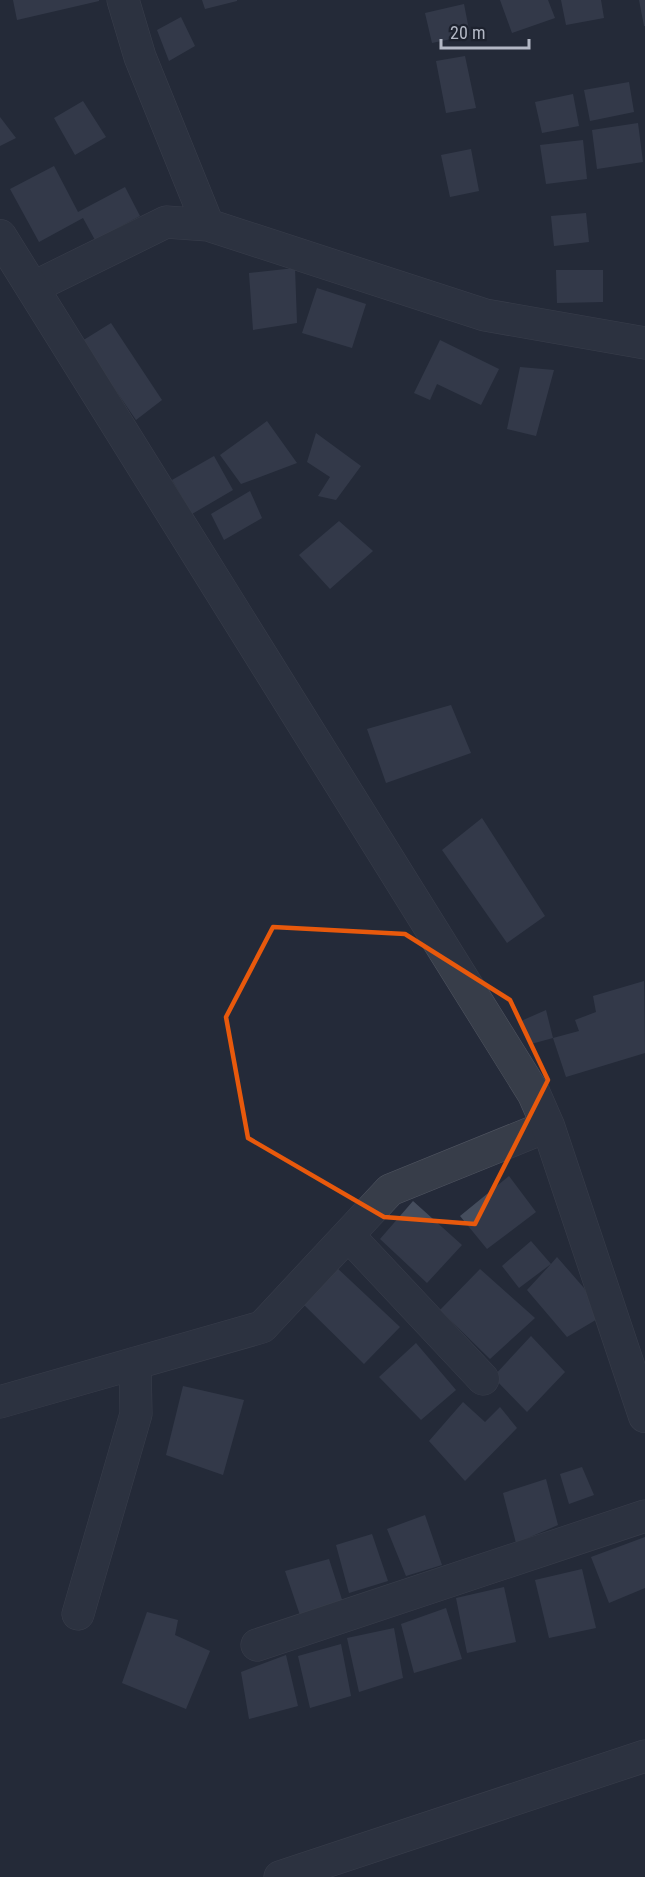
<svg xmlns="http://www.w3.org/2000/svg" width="645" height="1877" font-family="'Roboto Condensed',sans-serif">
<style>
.building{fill:#454d5d}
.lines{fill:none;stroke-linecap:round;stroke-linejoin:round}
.minor-casing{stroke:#505561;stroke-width:33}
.tertiary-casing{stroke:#505561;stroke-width:34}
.minor{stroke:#373d49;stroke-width:32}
.tertiary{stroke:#373d49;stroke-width:33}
.marked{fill:none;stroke:#e8590c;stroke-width:4.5;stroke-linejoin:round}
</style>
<rect width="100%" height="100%" fill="#242a39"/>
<path class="building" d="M13,0H99V1L17,20Z
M202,0H237V1L205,9Z
M500,0H548L555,18L512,33Z
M561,0H601L604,18L566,25Z
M639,0H645V26H644Z
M464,4L470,35L432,43L425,13Z
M181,17L195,46L169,61L157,30Z
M465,56L476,108L446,113L436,61Z
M629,82L634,112L590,121L584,90Z
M573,94L579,126L542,133L535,102Z
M83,101L106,137L75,155L54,118Z
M0,117L16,138L0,146Z
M638,123L643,162L597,169L592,130Z
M583,140L587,179L546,184L540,145Z
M471,149L479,191L450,197L441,155Z
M54,166L78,212L125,187L140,216L95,240L83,218L39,242L10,189Z
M586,213L589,242L554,246L551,216Z
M295,268L297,323L253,330L249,273Z
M556,270H603V302L557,303Z
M317,288L366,304L352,348L302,333Z
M111,323L162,400L136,420L82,341Z
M440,340L499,369L481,405L437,384L430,400L414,393Z
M520,367L554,370L536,436L507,429Z
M267,421L297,463L241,484L220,455Z
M316,433L361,466L336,500L318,496L330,477L307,462Z
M214,456L233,490L192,514L172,480Z
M250,491L262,518L224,540L211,514Z
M339,521L373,551L330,589L299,555Z
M451,705L471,753L386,783L367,729Z
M482,818L545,916L507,943L442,850Z
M644,981L645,1053L566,1077L553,1038L579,1031L575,1020L596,1012L593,996Z
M546,1010L553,1038L531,1044L521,1021Z
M509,1176L536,1212L487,1249L460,1216Z
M413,1201L462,1245L427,1283L380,1239Z
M531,1241L551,1264L557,1257L584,1288L599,1318L567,1337L527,1290L551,1264L519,1288L502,1266Z
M335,1266L400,1327L364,1364L301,1302Z
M480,1269L535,1318L490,1359L440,1310Z
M531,1336L565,1372L527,1412L493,1377Z
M416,1343L456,1390L421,1420L379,1377Z
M183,1386L244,1400L223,1475L166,1455Z
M463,1402L485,1422L500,1407L517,1428L465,1481L429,1441Z
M582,1467L594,1495L569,1504L560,1474Z
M546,1479L558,1525L516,1543L503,1493Z
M425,1515L442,1565L406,1576L387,1529Z
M372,1534L388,1581L349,1593L336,1545Z
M645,1537V1588L609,1603L591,1557Z
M329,1559L345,1609L302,1621L285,1571Z
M582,1569L596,1628L549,1638L535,1580Z
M504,1587L516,1642L467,1653L456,1598Z
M446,1608L462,1659L414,1673L401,1624Z
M147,1612L178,1620L175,1635L210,1651L186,1709L122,1683Z
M394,1628L403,1678L359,1692L347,1638Z
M341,1644L351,1696L310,1708L298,1656Z
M286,1655L298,1706L249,1719L241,1672Z"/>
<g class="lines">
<g class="minor-casing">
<path id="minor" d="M123,0L140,57L208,225
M32,288L166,222L208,225L485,315L645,343
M348,1235L483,1379
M0,1402L262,1327L390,1190L548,1126
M78,1614L136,1414L135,1363
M257,1645L645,1516
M280,1877L645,1756"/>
</g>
<g class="tertiary-casing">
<path id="tertiary" d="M0,236L534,1094L548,1126L645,1416"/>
</g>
<use href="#minor" class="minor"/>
<use href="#tertiary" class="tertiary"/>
</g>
<path d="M0 0H645V1877H0ZM273,927L405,934L510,1000L548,1080L475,1224L384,1217L248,1138L226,1017Z" fill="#242a39" fill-opacity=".55" fill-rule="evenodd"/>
<path class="marked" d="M273,927L405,934L510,1000L548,1080L475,1224L384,1217L248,1138L226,1017Z"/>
<path d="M441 39v9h88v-9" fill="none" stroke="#b3b8c5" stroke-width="3"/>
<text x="450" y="39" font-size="18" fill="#b3b8c5" stroke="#1d222e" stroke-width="4.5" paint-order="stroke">20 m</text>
</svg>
